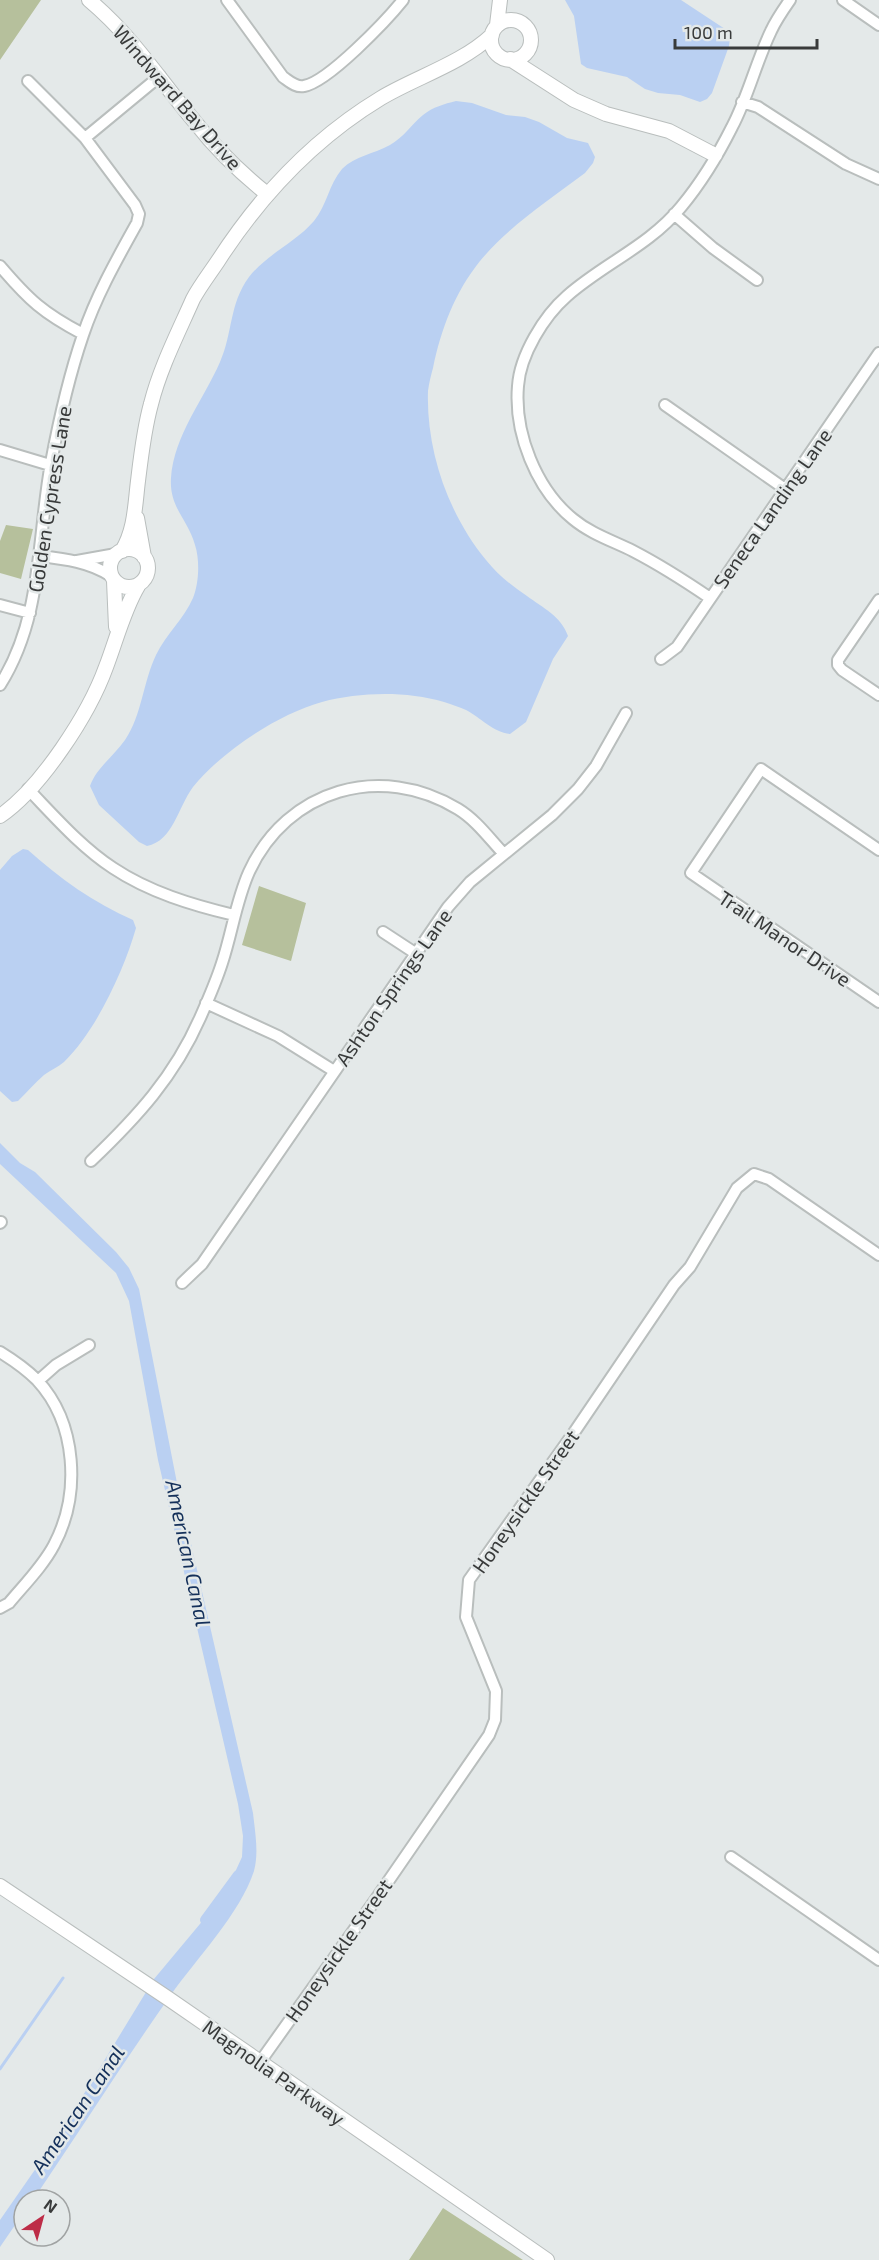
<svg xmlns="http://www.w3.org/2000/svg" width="879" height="2260" font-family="'Exo 2',sans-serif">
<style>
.green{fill:#b6c09c}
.water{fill:#bad0f2}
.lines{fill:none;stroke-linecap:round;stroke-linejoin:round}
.stream{stroke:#bad0f2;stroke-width:3}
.canal{stroke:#bad0f2;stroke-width:10}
.minor-casing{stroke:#b9bebd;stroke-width:14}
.tertiary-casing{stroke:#b9bebd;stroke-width:16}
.minor{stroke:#fff;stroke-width:10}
.tertiary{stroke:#fff;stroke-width:14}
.labels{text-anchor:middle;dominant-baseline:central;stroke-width:5;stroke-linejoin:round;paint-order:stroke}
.street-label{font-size:20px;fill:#393b3b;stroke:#e4e9e9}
.water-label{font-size:21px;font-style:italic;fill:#14305a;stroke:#e4e9e9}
</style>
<rect width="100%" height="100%" fill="#e4e9e9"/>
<path class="green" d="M0,0H41L0,60Z
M6,525L33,529L21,579L0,573V541Z
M259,886L306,903L291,961L242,945Z
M443,2208L523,2260H409Z"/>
<path class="water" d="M565,0H681L725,29L730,38L729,46L712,93L707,99L700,102L680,95L658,93L645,89L627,77L587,68L581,64L574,16Z
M456,101L472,103L506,115L525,117L539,122L567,138L588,143L595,157L593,163L585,173C548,201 510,225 480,261C455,292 441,329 433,368C431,375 429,383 428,391C426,450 448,514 486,560C497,574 512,586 527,596C543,608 561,616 568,636L553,659L526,722L510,734C493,732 481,718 466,710C459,707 451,704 444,702C406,691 360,692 322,702C278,714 221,752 193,787C178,807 173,841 147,846L139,842L99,805L90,786C97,767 114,756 125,740C142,715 143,682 156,655C166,634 184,619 193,598C199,583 200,560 195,545C188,519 169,508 171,478C174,435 204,399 220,362C233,333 229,304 249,277C267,254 295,243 314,221C327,205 329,184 342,169C355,156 374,154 390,145C404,137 411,125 423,115C433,107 444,104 456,101Z
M23,849L28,850C59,878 94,903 133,920L136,928C124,970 96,1031 64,1062C58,1067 51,1070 44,1075C35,1083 26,1093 18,1101L12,1102L0,1091V870L12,856Z
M0,1143L20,1163L35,1172L116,1252L129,1268L139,1289L177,1483L253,1813C255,1832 259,1852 254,1871C240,1914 196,1959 170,1996C123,2063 79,2132 33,2200H24V2212L0,2247V2220L57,2138L154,1979L225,1894L242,1857L243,1836L238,1804L158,1460L129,1301L116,1273L0,1164Z"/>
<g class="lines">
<path class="stream" d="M0,2069L63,1978"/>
<path class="canal" d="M205,1920L238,1875"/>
<g class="minor-casing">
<path id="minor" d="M227,0L283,77C289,81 296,88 304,86C328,82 387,20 403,0
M843,0L879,25
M742,102L758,107L846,164L879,179
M85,138L160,76
M674,214L713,248L757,280
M0,266C29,300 43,313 83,334
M665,405L785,489
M0,450L50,465
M40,556C65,559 90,562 111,576
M77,561L116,554
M710,598C685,581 660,565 633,551C613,541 591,534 573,519C536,489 514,433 518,386C520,355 544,316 567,296C603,264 649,246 681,207C701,183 718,155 732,127C748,97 756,62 771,31C776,20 783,10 790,0
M879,600L838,660V665L842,670L879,695
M0,605L30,613
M661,659L677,647L879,353
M0,685C43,617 37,538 51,463C59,420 69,376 83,335C96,296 117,259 137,223L139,214L135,205L85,138L28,81
M28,789C55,817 81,847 113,868C149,892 192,905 234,915
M879,850L761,769L691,873L879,1002
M383,932L415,953
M206,1003L278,1036L334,1071
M91,1161C137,1117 174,1077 200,1018C208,1000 216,982 222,963C232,933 236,901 249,872C287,789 381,762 458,809C476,820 489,838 503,853
M0,1223L1,1222
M182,1283L202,1264L448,907L470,882L552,815L578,789L596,766L626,713
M0,1352C13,1360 26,1369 37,1380C77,1423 81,1494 54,1545C43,1566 24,1585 9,1603L0,1608
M38,1381L56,1365L89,1345
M731,1857L879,1960
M260,2062L376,1899L489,1735L495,1720L496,1691L466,1617L469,1580L575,1431L674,1285L690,1267L737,1188L754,1174L769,1179L879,1255"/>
</g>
<g class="tertiary-casing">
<path id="tertiary" d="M89,0C134,38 158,78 195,122C216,149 241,173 267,194
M491 40a20 20 0 1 1 40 0a20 20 0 1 1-40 0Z
M497,25L500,0
M510,59L574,100L606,114L669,131L715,155
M137,518L144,557
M110 568a19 19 0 1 1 38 0a19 19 0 1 1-38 0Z
M122,551C135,530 135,505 138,481C141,456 144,429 151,404C160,368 178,333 193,299C200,286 210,273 218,261C260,196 315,138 381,98C416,77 461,64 492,35
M114,581L116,627
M0,816C41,788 89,714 106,667C116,641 124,609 138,586
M0,1886L169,1999L547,2260"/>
</g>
<use href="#minor" class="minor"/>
<use href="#tertiary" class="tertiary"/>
</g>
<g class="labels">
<g class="street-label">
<text transform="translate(178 97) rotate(49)">Windward Bay Drive</text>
<text transform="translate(49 499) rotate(-81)">Golden Cypress Lane</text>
<text transform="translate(772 508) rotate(-55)">Seneca Landing Lane</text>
<text transform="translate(785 938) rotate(34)">Trail Manor Drive</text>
<text transform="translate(393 987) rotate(-55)">Ashton Springs Lane</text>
<text transform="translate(525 1501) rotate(-55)">Honeysickle Street</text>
<text transform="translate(338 1950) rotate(-55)">Honeysickle Street</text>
<text transform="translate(274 2072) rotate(35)">Magnolia Parkway</text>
</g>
<g class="water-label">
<text transform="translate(189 1553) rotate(78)">American Canal</text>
<text transform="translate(77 2109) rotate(-56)">American Canal</text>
</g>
</g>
<g transform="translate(42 2218) rotate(36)"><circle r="28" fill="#e4e9e9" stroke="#a0a3a3" stroke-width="1.5"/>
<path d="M0-4.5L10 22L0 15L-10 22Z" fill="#bd2c47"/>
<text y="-9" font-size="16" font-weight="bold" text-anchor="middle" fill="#393b3b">N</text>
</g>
<path d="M675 39v9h142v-9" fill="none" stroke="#393b3b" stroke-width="3"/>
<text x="684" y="39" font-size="18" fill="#393b3b" stroke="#e4e9e9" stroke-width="4.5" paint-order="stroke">100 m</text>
</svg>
